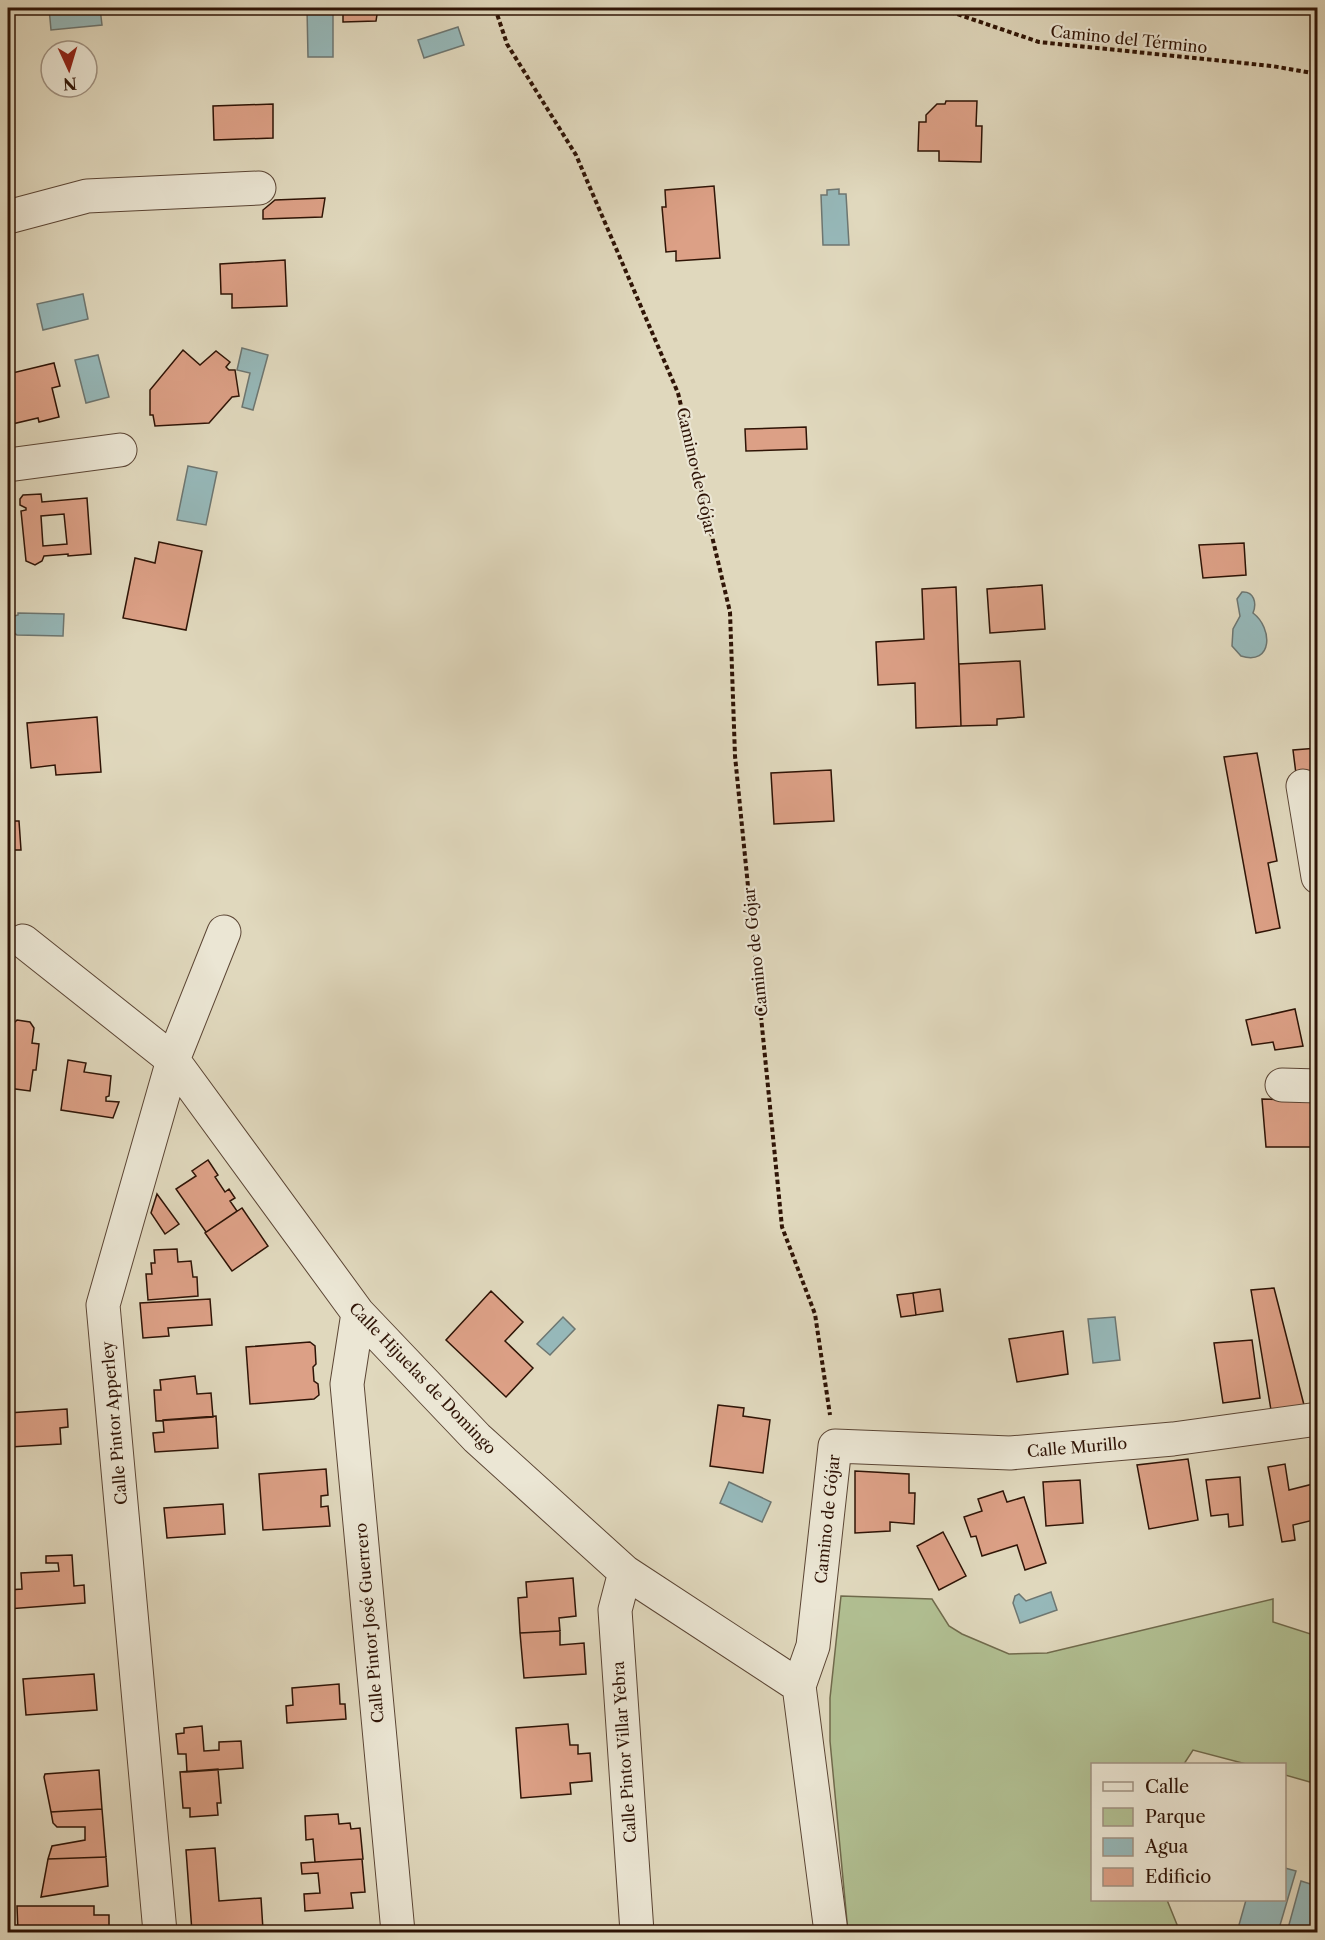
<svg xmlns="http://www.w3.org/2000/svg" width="1325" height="1940" font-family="'Libre Caslon Text',serif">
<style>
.green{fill:#b1bf92;stroke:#706a4c;stroke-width:1.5}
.water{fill:#96b8b9;stroke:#6d7671;stroke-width:1.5}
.building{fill:#dca086;stroke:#2f1406;stroke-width:1.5;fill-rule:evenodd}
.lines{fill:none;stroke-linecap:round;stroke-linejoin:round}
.minor-casing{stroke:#5b4534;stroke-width:35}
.path{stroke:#2f1406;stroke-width:4;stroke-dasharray:4.5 3;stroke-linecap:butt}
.minor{stroke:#ebe6d4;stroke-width:33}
.labels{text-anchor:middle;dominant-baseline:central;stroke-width:4.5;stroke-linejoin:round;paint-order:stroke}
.street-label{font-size:16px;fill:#2f1406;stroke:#ebe6d4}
</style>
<rect width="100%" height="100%" fill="#e0d8bd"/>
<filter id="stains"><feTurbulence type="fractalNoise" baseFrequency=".00333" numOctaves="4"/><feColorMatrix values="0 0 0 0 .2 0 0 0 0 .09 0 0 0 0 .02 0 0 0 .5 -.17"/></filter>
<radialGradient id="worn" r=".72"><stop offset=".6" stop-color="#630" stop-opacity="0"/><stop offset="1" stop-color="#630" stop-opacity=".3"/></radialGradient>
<path class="green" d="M841,1596L932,1599L949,1626L962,1634L1009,1654L1047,1653L1273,1599V1622L1317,1636V1784L1285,1775L1284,1764H1246L1193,1750L1184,1764H1092V1900H1167L1180,1932H848L830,1741V1698Z"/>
<path class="water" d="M49,8H100L102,25L51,30Z
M307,8H333V57H308Z
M458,27L464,45L424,58L418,40Z
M839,189V194H846L849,245H823L821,195H827V190Z
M83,294L88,319L43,330L37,304Z
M242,348L268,355L253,410L242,407L250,373L237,370Z
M98,355L109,397L86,403L75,360Z
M188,466L217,472L206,525L177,520Z
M1242,592C1254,591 1257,603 1253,613C1273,628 1273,666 1241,656L1232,646L1233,629L1240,616L1237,599Z
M18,613L64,614L63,636L17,635L9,630L8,623L11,617L18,615Z
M563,1317L575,1329L550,1355L537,1344Z
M1115,1317L1120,1360L1093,1363L1088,1319Z
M729,1482L771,1502L762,1522L720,1503Z
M1051,1592L1057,1610L1020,1623L1013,1603L1015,1596L1019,1594L1026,1601Z
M1285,1868L1296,1871L1278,1932H1237L1246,1900H1284Z
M1301,1881L1317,1886V1932H1287Z"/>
<path class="building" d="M343,8H378L376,21L343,22Z
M391,8H416V14L391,11Z
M946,101H977L976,126H982L981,162L939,161V151H918L919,122H926V115L937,104H945Z
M273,104V138L214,140L213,106Z
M714,186L720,258L676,261V251L666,252L662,207H666L665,190Z
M325,198L322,217L263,219V210L275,200Z
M285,260L287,306L232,308V294H221L220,264Z
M183,350L200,365L216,351L230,362L226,367L229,370H235L239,396L232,397L209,423L155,426L153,415H150V390Z
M54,363L60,386L52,388L59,417L39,422L38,418L8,425V374Z
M806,427L807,449L746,451L745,429Z
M41,494L42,502L87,498L91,554L68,556V554L44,556L42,561L35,565L26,561L21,511L26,510V508L20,505V499L23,495ZM64,514L67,544L43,546L41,516Z
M159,542L202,551L186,630L123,618L135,558L155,563Z
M1244,543L1246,575L1203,578L1199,545Z
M1042,585L1045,629L990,633L987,589Z
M956,587L961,726L916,728L915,683L878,685L876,642L924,639L922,589Z
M1020,661L1024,717L997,719V725L961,726L959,664Z
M97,717L101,772L56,775L55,765L31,768L27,723Z
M1318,748V771L1296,774L1293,750Z
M1257,753L1277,861L1268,863L1280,928L1256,933L1224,757Z
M831,770L834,821L774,824L771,773Z
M8,821H19L21,850H8Z
M1295,1009L1303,1046L1275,1050L1273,1042L1252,1045L1246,1020Z
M17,1020L30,1022L34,1028L32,1043L39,1044L36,1070H33L30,1091L8,1088V1037H10L12,1025Z
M68,1060L86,1063L84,1072L111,1076L109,1096L106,1097V1101L119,1102L113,1118L61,1110Z
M1262,1099L1318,1101V1147H1266Z
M208,1160L218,1175L215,1177L225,1192L229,1189L235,1198L230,1201L237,1211L206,1232L176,1189L196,1176L192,1171Z
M157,1194L179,1224L165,1234L151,1213Z
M242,1208L268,1246L232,1271L205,1233Z
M177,1249L178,1262L191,1261L193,1277H197L198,1296L148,1300L146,1274H152L151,1263H155L154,1250Z
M1274,1288L1304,1405L1271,1410L1251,1290Z
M940,1289L943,1311L916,1315L913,1293Z
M491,1291L523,1322L505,1341L533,1368L506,1397L446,1340Z
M913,1293L916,1315L901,1317L897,1295Z
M210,1299L212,1325L168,1328L169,1336L143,1338L140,1303Z
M1063,1331L1068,1374L1017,1382L1009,1339Z
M1252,1340L1260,1398L1223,1403L1214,1343Z
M310,1342L315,1346L316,1364L313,1367L314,1381L318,1384L319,1395L314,1399L250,1404L246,1347Z
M195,1376L197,1394L211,1393L213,1417L156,1421L154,1390H161L160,1380Z
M718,1405L744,1408L743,1416L770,1420L763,1473L710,1466Z
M67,1409L68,1427L60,1428L61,1444L10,1447L8,1413Z
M216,1416L218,1448L155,1452L153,1433L164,1432L163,1420Z
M1188,1459L1198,1520L1149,1529L1137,1465Z
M1285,1464L1289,1490L1313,1484L1318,1503V1519L1293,1525L1295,1540L1282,1542L1268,1467Z
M326,1469L328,1495L321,1496V1507L328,1506L330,1526L263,1530L259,1474Z
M855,1471L909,1474V1493H915L914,1524L890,1522V1531L855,1533Z
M1240,1477L1243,1525L1229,1527L1228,1514L1211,1516L1206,1480Z
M1080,1480L1083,1523L1046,1526L1043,1482Z
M1003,1491L1007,1502L1024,1497L1046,1563L1025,1570L1017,1545L982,1556L976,1536L971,1537L964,1517L982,1511L978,1499Z
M223,1504L225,1534L167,1538L164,1508Z
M943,1532L966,1576L939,1590L917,1546Z
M72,1555L74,1586L84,1585L85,1603L8,1609V1590L22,1589L21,1573L59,1571L58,1563H46V1556Z
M573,1578L576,1616L559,1618L560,1631L520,1633L518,1598L527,1597L526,1582Z
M560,1631V1645L584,1643L586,1674L524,1678L520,1633Z
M94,1674L97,1710L26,1715L23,1679Z
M339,1684L340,1704H345L346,1719L287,1723L286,1706L293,1705L292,1688Z
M568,1724L570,1745H578V1754L590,1753L592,1781L570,1783L571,1794L521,1798L516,1728Z
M202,1726L204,1751L219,1750V1742L241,1741L243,1768L187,1772L186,1754H178L176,1734L184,1733V1728Z
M218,1769L221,1803H217L218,1815L190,1817V1808H183L180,1772Z
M99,1770L102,1809L51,1812L44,1777L45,1774Z
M102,1809L106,1857L48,1859L52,1846L85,1840V1827H57L53,1823L51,1812Z
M338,1814L339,1824L350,1823L351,1829L360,1828L363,1859L315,1862L313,1839L306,1840L305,1816Z
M215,1848L219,1901L261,1898L263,1930L192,1932L186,1850Z
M106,1857L108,1886L41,1897L48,1859Z
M362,1859L365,1892L351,1893L353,1908L305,1911L304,1894L320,1893L318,1873L302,1874L301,1863Z
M17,1906H94V1915H109V1932H18Z"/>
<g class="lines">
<g class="minor-casing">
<path id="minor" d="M8,217L87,196L259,188
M8,465L120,450
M1303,786L1318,877
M23,941L173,1060L358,1313L477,1438L625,1572L799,1686
M1282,1085L1318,1086
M358,1313L347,1384L398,1932
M625,1572L615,1610L637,1932
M160,1932L103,1305L173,1060L224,932
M831,1932L799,1686L813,1646L835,1446L1010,1453L1173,1439L1318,1419"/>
</g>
<path class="path" d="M495,8L507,44L576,155L678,393L730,612L735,756L782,1227L815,1314L830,1415
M944,8L948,11L1039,42L1272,66L1318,74"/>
<use href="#minor" class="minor"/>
</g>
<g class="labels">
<g class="street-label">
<text transform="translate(1129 39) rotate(6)">Camino del Término</text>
<text transform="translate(697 471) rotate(77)">Camino de Gójar</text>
<text transform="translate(755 952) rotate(-96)">Camino de Gójar</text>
<text transform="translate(423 1378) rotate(46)">Calle Hijuelas de Domingo</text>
<text transform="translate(114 1423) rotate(-95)">Calle Pintor Apperley</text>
<text transform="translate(1077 1447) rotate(-5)">Calle Murillo</text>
<text transform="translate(827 1519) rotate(-84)">Camino de Gójar</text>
<text transform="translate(369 1623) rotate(-95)">Calle Pintor José Guerrero</text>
<text transform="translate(624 1752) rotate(-94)">Calle Pintor Villar Yebra</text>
</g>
</g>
<rect width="1325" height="1940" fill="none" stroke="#e0d8bd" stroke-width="30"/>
<rect x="9" y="9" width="1307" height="1922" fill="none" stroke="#2f1406" stroke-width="3"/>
<rect x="15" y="15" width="1295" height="1910" fill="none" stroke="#2f1406" stroke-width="1.5"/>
<rect x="1091" y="1763" width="195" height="138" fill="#ebe6d4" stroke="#a09282" stroke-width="1.5"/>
<rect x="1103" y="1782" width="30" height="9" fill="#ebe6d4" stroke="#a09282" stroke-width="1.5"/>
<text x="1145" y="1793" font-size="18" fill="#2f1406">Calle</text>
<rect x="1103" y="1808" width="30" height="18" fill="#b1bf92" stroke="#a09282" stroke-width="1.5"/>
<text x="1145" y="1823" font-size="18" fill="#2f1406">Parque</text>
<rect x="1103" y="1838" width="30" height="18" fill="#96b8b9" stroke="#a09282" stroke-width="1.5"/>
<text x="1145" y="1853" font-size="18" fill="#2f1406">Agua</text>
<rect x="1103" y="1868" width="30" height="18" fill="#dca086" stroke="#a09282" stroke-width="1.5"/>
<text x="1145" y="1883" font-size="18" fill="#2f1406">Edificio</text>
<g transform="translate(69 69) rotate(176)"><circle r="28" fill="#ebe6d4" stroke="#a09282" stroke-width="1.5"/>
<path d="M0-4.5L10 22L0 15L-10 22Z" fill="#8f2418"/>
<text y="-9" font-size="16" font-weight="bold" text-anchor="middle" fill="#2f1406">N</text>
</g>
<rect width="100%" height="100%" filter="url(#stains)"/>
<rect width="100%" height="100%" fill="url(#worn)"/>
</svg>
